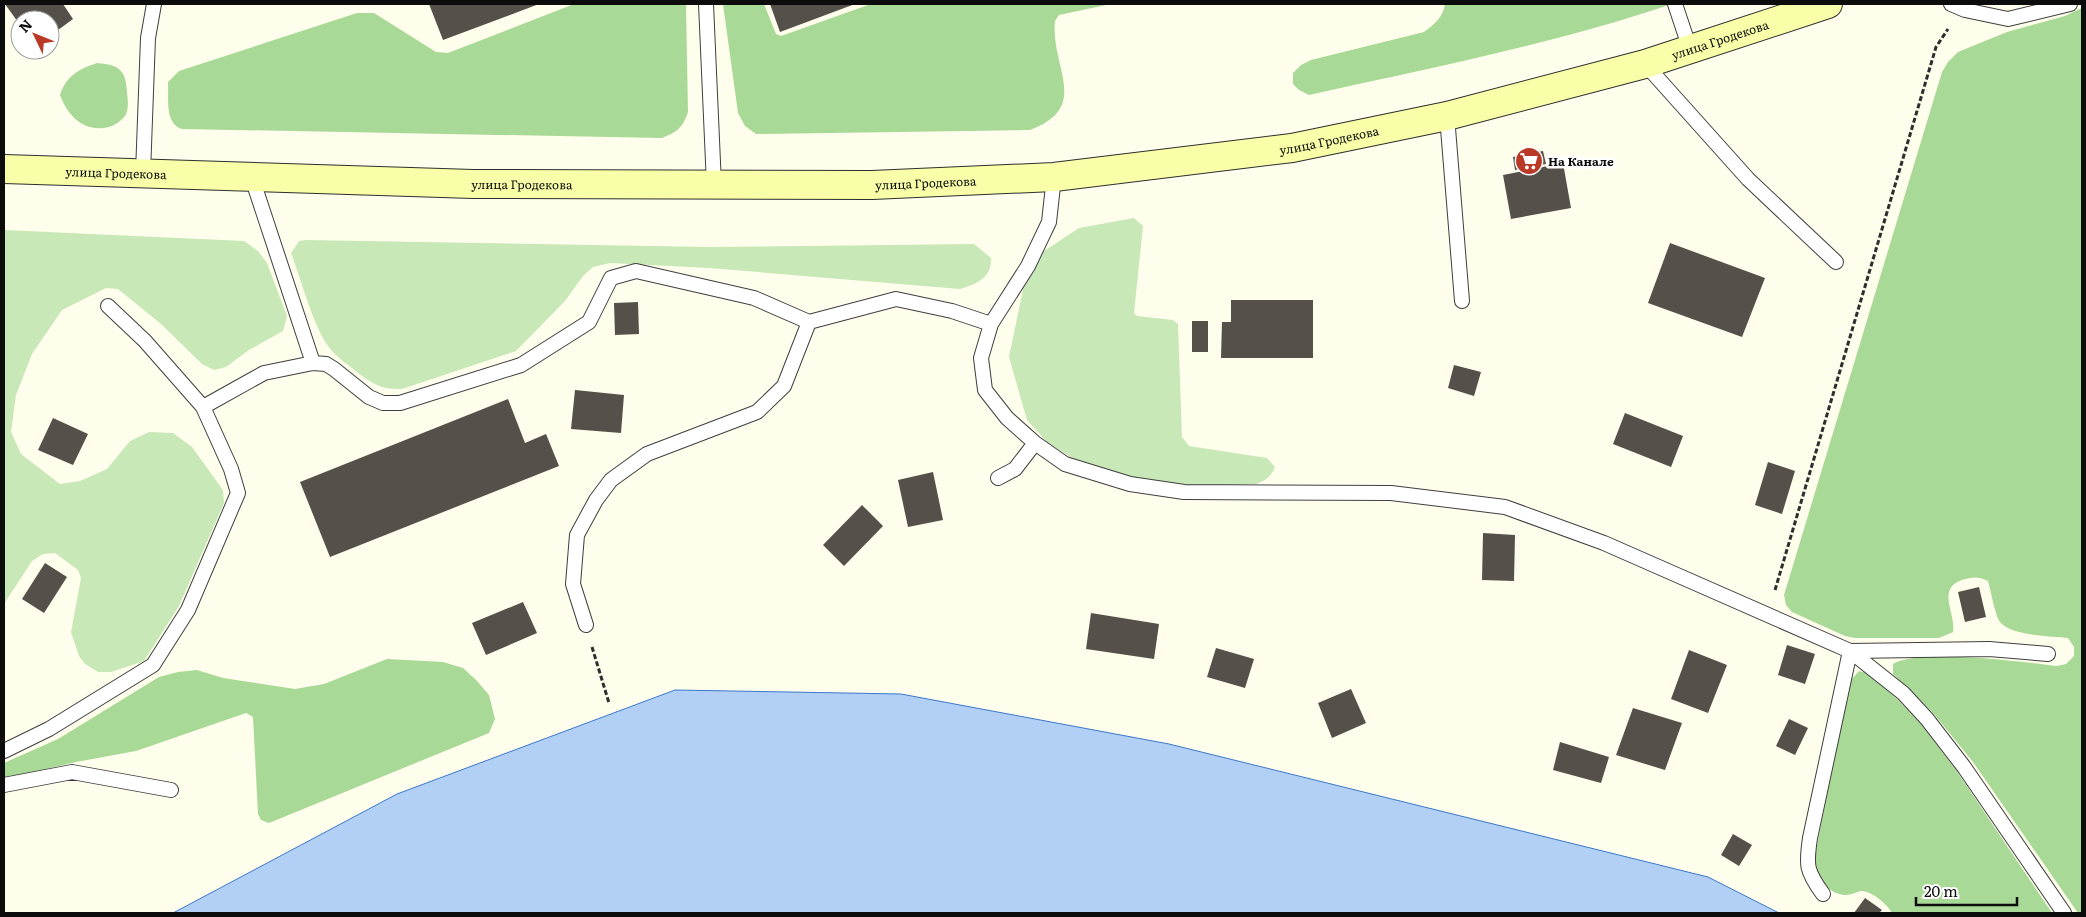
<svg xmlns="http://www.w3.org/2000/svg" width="2086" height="917" font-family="Literata,serif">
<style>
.green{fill:#c8e8b7}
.forest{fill:#a9d996}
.water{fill:#b2d0f5;stroke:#3a78cb}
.building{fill:#555049}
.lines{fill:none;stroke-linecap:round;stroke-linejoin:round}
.service-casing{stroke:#3f3f3f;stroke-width:16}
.secondary-casing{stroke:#2e2e2e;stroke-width:30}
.path{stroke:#2e2e2e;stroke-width:3;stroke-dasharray:5 2.5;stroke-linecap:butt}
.service{stroke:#fff;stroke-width:14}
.secondary{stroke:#f9fea8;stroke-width:28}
.labels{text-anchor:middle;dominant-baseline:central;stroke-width:5;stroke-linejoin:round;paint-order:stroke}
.street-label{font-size:12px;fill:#0c0c0c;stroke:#fff}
.poi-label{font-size:12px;font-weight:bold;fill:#0c0c0c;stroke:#fff;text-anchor:start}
</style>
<rect width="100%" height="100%" fill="#fffeec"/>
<path class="green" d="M1134,218L1143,226L1134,313L1137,316L1173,320L1178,324L1182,437L1189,446L1267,458L1275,467C1271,477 1266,480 1256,484L1185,486L1132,477L1072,458L1046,441L1027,420L1009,357L1026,275L1041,253L1079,228Z
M4,230L244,241L258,251L267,263L287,316L283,331L249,350L226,367L214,370L202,364L161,324L118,289L106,288L62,310L32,354L16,395L11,432L21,454L60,484L80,481L107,469L130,441L149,432L173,433L192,447L223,490L224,503L179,606L144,661L111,672H98L85,664L79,656L71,632L81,578L78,570L55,553L43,554L32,561L4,604Z
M306,240L709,247L974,244L991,258C992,278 977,284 960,289L709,268L610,263L593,267L583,276L565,301L516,351L402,389C383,390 372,384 357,372C347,364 336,357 328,346C313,325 301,279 291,253L299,241Z"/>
<path class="forest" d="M574,4H686L688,112C682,129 678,131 662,138L182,129C164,123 169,98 168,82L179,71L357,13H374L436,52L448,53Z
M723,4H764L776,34L781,36L871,4H1111L1059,15L1055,21C1050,67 1092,107 1030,130L756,134L745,126L738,113Z
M1445,4H1672C1554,44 1430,68 1309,95L1299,90L1293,84V73L1301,65L1311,60L1424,32C1435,24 1443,17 1445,4Z
M2082,8V913H2078L1973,762L1934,714L1893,674V664C1918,648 2024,662 2057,666L2066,664L2074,656V647L2068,638C2052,636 2011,636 2000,622C1995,615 1991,591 1988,581C1978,576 1972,577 1962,580C1936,589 1956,613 1953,632L1939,638H1855L1845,636L1792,612L1786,605L1784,595L1942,72L1948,62L1958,52L2007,32L2065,16Z
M97,63C120,65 126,70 127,93C128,101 129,109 125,116C121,121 115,125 109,127C85,133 68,117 60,95C66,76 79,69 97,63Z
M387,659L443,662L463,668L477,681L489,695L495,719L489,733L269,823L261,820L258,814L253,717L246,713L136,751L76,762L4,779V763L58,739L159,677L178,672L197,670L223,678L295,689L324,684Z
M1859,671L1867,673L1896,698L1920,723L1956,770L2052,913H1892C1888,905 1872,891 1861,891C1856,892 1851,895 1846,895C1827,895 1818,875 1814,860L1850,681Z"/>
<path class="water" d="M675,690L901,694L1169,744L1708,877L1779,913H173L397,794Z"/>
<path class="building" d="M5,4H63L73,19L50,36V20H20V25Z
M429,4H539L443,40Z
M770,4H855L780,32Z
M1532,150L1533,153L1543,151L1546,164L1515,170L1513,157L1523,155V152Z
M1563,163L1571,208L1511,219L1503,175Z
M1670,243L1765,278L1742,337L1648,303Z
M1231,300H1313V358H1221L1222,322H1231Z
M638,302L639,334L615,335L614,303Z
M1192,321H1208V352H1192Z
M1454,365L1481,372L1474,396L1448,388Z
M575,390L624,395L621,433L571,429Z
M508,399L525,443L546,434L559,466L330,557L300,482Z
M1625,413L1683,436L1671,467L1613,444Z
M53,418L88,434L73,465L38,450Z
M1768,462L1795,471L1782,514L1755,505Z
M933,472L943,520L908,527L898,480Z
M862,505L883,526L844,566L823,545Z
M1483,533L1515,535L1514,581L1482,580Z
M45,563L67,577L44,613L22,599Z
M1979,587L1986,617L1965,622L1958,592Z
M523,602L537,633L486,655L472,623Z
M1091,613L1159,624L1154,659L1086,649Z
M1787,645L1815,654L1805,684L1778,675Z
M1216,648L1254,659L1245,688L1207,677Z
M1689,650L1727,665L1708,713L1671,699Z
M1351,689L1366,723L1332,738L1318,703Z
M1633,708L1682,723L1665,770L1616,755Z
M1789,719L1808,728L1795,755L1776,746Z
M1560,742L1609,757L1601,783L1553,770Z
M1733,834L1752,845L1739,866L1721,855Z
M1865,898L1882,910L1879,913H1854Z"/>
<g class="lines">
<g class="service-casing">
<path id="service" d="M706,4L714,185
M1675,4L1690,49
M1951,4L1965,10L2008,19L2070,4
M1645,64L1748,179L1836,262
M1447,116L1462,301
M143,173L148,38L154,4
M108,306L145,341L203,407
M991,324L1028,266L1049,222L1054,177
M313,363L326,364L334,369L369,397L383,403H400L521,365L589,322L611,278L636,271L754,298L809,322L896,299L952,311L991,324L981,358L985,390L1007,418L1035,443L1065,464L1130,484L1184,492L1391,493L1505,507L1604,543L1850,651L1903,693L1927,719L1964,767L2064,913
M998,478L1015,469L1035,443
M586,625L573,584L577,535L596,500L611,480L647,454L757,412L784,386L809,322
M4,751L49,729L153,665L188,610L238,493L231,469L203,407L264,373L313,363L252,178
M4,785L72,772L171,790
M1823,894C1806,871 1806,865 1810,838L1850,651L1989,649L2048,654"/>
</g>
<g class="secondary-casing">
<g id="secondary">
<path id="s1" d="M4,169L473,184L872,185L1054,177L1292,148L1447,116L1645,64L1828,4"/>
</g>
</g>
<path class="path" d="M1775,590L1936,47L1948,29
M592,647L609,703"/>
<use href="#service" class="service"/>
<use href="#secondary" class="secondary"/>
</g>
<defs>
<g id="supermarket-disc" transform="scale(1.4375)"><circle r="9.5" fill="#ba3926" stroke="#fff"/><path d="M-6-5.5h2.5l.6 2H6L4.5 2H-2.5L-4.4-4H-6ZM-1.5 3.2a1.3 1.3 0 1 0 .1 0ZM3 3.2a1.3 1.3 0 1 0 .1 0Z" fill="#fff"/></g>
</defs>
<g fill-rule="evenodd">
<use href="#supermarket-disc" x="1529" y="161"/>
</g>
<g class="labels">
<g class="street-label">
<text stroke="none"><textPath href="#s1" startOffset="1732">улица Гродекова</textPath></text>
<text stroke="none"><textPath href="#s1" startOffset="1328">улица Гродекова</textPath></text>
<text stroke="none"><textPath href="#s1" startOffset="112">улица Гродекова</textPath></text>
<text stroke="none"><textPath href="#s1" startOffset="922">улица Гродекова</textPath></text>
<text stroke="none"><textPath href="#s1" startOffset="518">улица Гродекова</textPath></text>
</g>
<g class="poi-label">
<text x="1548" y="161">На Канале</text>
</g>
</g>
<rect width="2086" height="917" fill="none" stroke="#0c0c0c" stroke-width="10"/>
<g transform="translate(35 35) rotate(313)"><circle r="24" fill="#ffffff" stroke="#9e9e9e"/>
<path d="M0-4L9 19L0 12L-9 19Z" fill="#ba3926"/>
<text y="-8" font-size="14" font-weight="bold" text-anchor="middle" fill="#0c0c0c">N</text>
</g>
<path d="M1916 897v8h101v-8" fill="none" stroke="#0c0c0c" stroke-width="2.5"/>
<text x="1924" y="897" font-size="15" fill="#0c0c0c" stroke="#ffffff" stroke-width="4" paint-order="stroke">20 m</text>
</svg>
